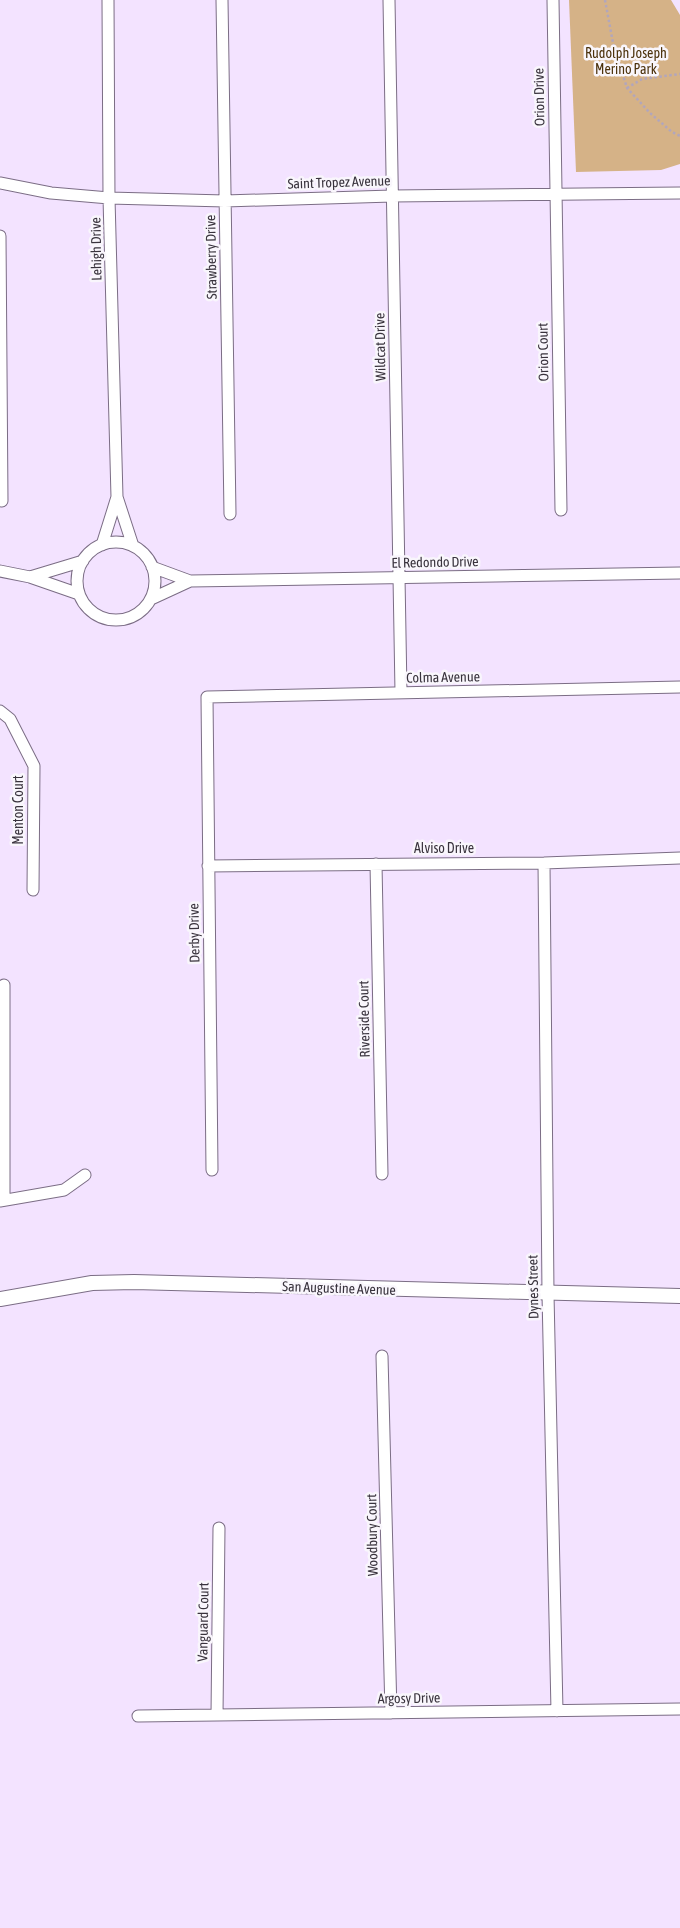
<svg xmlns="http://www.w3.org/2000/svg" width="680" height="1928" font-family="'Asap Condensed',sans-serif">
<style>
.green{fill:#d5b287}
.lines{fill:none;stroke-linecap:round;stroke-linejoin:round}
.minor-casing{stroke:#7b6d85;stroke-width:13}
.tertiary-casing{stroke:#7b6d85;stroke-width:16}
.path{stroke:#b2a6bc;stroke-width:2.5;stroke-dasharray:2.5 2.5;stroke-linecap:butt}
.minor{stroke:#fff;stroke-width:11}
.tertiary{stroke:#fff;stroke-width:14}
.labels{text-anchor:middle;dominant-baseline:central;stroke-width:5;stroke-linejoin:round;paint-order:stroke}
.park-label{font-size:14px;fill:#4c320c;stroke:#f9f6fc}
.street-label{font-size:14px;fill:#39333d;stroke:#f9f6fc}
</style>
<rect width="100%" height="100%" fill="#f3e3ff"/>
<path class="green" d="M569,0H671L680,15V164L661,170L576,172Z"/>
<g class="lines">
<g class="minor-casing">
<path id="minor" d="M108,0L109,198L117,497L133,546
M222,0L230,514
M389,0L401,692
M553,0L561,510
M0,183L51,193L109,198L225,201L392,196L680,193
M0,236L2,501
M77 581a39 39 0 1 1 78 0a39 39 0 1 1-78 0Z
M102,545L117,497
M152,567L190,581
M0,571L30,577L79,594
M30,577L83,561
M151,599L190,581L680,573
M0,711L10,719L34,766L33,890
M544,863L548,1294L557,1711
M376,864L382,1174
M208,866L544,863L680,858
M212,1170L207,697L680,687
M4,1200V985
M0,1201L64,1190L85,1175
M382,1356L391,1713
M217,1715L219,1528
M138,1716L680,1709"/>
</g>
<g class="tertiary-casing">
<path id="tertiary" d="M0,1299L92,1283L134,1282L680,1296"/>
</g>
<path class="path" d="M605,0L613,43L627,88L650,113L672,132L680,136
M627,88L642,79L680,74"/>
<use href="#minor" class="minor"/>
<use href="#tertiary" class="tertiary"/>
</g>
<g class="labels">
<g class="park-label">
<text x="626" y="53">Rudolph Joseph<tspan x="626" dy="16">Merino Park</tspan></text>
</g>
<g class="street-label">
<text transform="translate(539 97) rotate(-91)">Orion Drive</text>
<text transform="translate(339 182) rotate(-2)">Saint Tropez Avenue</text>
<text transform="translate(96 249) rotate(-91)">Lehigh Drive</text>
<text transform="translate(211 257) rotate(-91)">Strawberry Drive</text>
<text transform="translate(380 347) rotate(-91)">Wildcat Drive</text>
<text transform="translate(543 352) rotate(-91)">Orion Court</text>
<text transform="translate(435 562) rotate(-1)">El Redondo Drive</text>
<text transform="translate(443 677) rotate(-1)">Colma Avenue</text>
<text transform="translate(18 810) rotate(-90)">Menton Court</text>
<text x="444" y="848">Alviso Drive</text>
<text transform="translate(194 933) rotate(-91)">Derby Drive</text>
<text transform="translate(364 1019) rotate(-91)">Riverside Court</text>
<text transform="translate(533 1287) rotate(-91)">Dynes Street</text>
<text transform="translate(339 1288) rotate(2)">San Augustine Avenue</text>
<text transform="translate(372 1535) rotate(-91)">Woodbury Court</text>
<text transform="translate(203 1622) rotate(-89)">Vanguard Court</text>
<text transform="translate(409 1698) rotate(-1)">Argosy Drive</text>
</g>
</g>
</svg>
